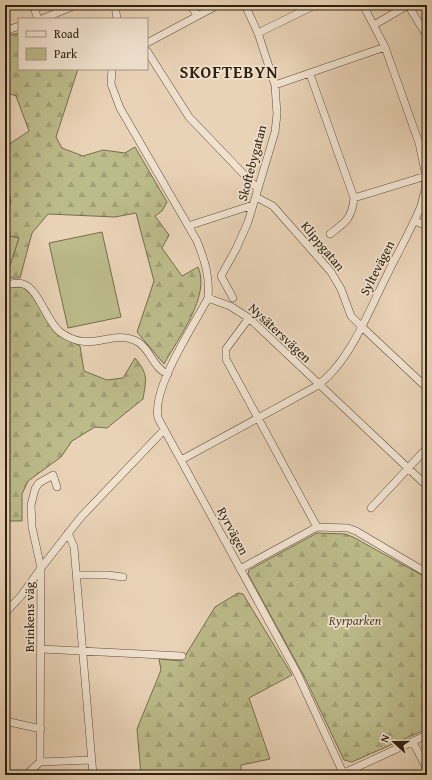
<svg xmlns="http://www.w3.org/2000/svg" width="432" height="780" font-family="'Gentium Book Plus',serif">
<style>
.green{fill:#bcbb8a;stroke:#756e4c}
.forest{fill:url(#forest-firs);stroke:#756e4c}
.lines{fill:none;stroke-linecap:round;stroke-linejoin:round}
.minor-casing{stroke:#5d4e39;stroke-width:8}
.minor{stroke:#f1e2d0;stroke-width:7}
.labels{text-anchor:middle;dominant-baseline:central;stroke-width:3.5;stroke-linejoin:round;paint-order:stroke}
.street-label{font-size:13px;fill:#2e210f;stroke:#f1e2d0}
.park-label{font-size:13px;font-style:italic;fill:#52482e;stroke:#f1e2d0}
.district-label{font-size:17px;font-weight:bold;letter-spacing:1px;fill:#2e210f;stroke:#f1e2d0}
</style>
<defs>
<pattern id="forest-firs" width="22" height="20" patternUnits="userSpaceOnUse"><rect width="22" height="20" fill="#bcbb8a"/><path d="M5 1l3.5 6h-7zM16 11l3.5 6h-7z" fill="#a2a076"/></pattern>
</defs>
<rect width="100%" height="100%" fill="#e9d3b7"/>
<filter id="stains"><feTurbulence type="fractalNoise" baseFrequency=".005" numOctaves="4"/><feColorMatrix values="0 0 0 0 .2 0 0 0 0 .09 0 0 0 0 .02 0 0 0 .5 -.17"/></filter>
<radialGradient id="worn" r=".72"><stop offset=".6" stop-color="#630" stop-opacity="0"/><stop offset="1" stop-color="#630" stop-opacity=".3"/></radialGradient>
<path class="green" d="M102,232L121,317L68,328L49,243Z
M10,236L19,238L5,283V261Z"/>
<path class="forest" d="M19,33V69H78L56,137L62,148L83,156L103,150L125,153L135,147L167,202L162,211L155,216L169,235L162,248L182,276L198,267C211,296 178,338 164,364L137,332L154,281L136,213L115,217L48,214L32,233L20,278H6L19,238L10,236V232L5,231V217L11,202L7,185L5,186V147L29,131L16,96L5,92V36Z
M11,287H23L32,296L56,333L80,346L84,371L107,380L123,378L135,358C149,375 146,380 143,399L107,428L95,427L72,441L61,457L28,481L22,494V521H7L5,524V289Z
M317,533L345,534L353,537L427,578V729L352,762L344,760L306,680L248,574L249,570Z
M238,593L243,594L292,675L249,698L270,759L241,765V775H141L137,729L161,670L159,659L182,661L215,607Z"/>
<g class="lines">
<g class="minor-casing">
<path id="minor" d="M29,5L34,8L38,19
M115,5L117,19
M191,5L197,16
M408,5L427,36
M42,19L76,5
M374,25L408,5
M5,31L19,26
M258,33L315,5
M147,43L218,5
M147,51L189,117L258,189
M112,69L111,84L120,108L197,241C205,261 210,277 208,298L230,306L249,318L427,486
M310,74L354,198C352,218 346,222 330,234
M275,85L385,47
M256,197L273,206L331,272L341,289L351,316L361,326L427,388
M354,198L426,176
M415,221L427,226
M188,226L253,205
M5,285C11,284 18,282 23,284C39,289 46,321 60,332C90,354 110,330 134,340C150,346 153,369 168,374
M208,298C193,327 152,387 158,418L297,673L344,775
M233,298L221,276L236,249L248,222L275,132L277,114L275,85L258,33L245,5
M249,318L226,349V359L317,527
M181,460L315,387C349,365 369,310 387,275C398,252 411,230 421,206L425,190L426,176L419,143L385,47L363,5
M371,508L427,448
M68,533L74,547L93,775
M240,569L317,527L348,528L356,531L427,573
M77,575H108L123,577
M5,613L21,596L41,568L81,517L164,430
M41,649L182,656
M5,721L41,729
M413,742L427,769
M40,762L91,760
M344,773L427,735
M26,775L40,762L41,568L32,527L31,505L35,489L39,483L53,475L57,487"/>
</g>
<use href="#minor" class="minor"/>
</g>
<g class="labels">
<g class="street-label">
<text transform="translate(252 163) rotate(-75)">Skoftebygatan</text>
<text transform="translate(323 246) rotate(50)">Klippgatan</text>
<text transform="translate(377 268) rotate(-63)">Syltevägen</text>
<text transform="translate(280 333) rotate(43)">Nysätersvägen</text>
<text transform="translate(233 531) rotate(62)">Ryrvägen</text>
<text transform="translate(29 617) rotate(-90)">Brinkens väg</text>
</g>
<g class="park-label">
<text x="355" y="620">Ryrparken</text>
</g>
<g class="district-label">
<text x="229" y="71">SKOFTEBYN</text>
</g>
</g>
<rect width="432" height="780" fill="none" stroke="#e9d3b7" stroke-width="20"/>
<rect x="6" y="6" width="420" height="768" fill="none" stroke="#2e210f" stroke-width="2"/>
<rect x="10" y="10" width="412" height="760" fill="none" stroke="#2e210f"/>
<rect x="18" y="18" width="130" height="52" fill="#f1e2d0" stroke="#a39583"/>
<rect x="26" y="31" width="20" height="6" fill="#f1e2d0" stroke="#a39583"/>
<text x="54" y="38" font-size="12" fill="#2e210f">Road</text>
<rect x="26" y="48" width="20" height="12" fill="#bcbb8a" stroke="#a39583"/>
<text x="54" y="58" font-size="12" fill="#2e210f">Park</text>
<g transform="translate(394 742) rotate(291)" stroke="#f1e2d0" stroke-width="3" paint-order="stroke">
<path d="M0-3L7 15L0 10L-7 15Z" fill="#2e210f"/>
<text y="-6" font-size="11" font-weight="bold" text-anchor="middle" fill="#2e210f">N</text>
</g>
<rect width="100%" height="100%" filter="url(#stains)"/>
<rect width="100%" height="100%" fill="url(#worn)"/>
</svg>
